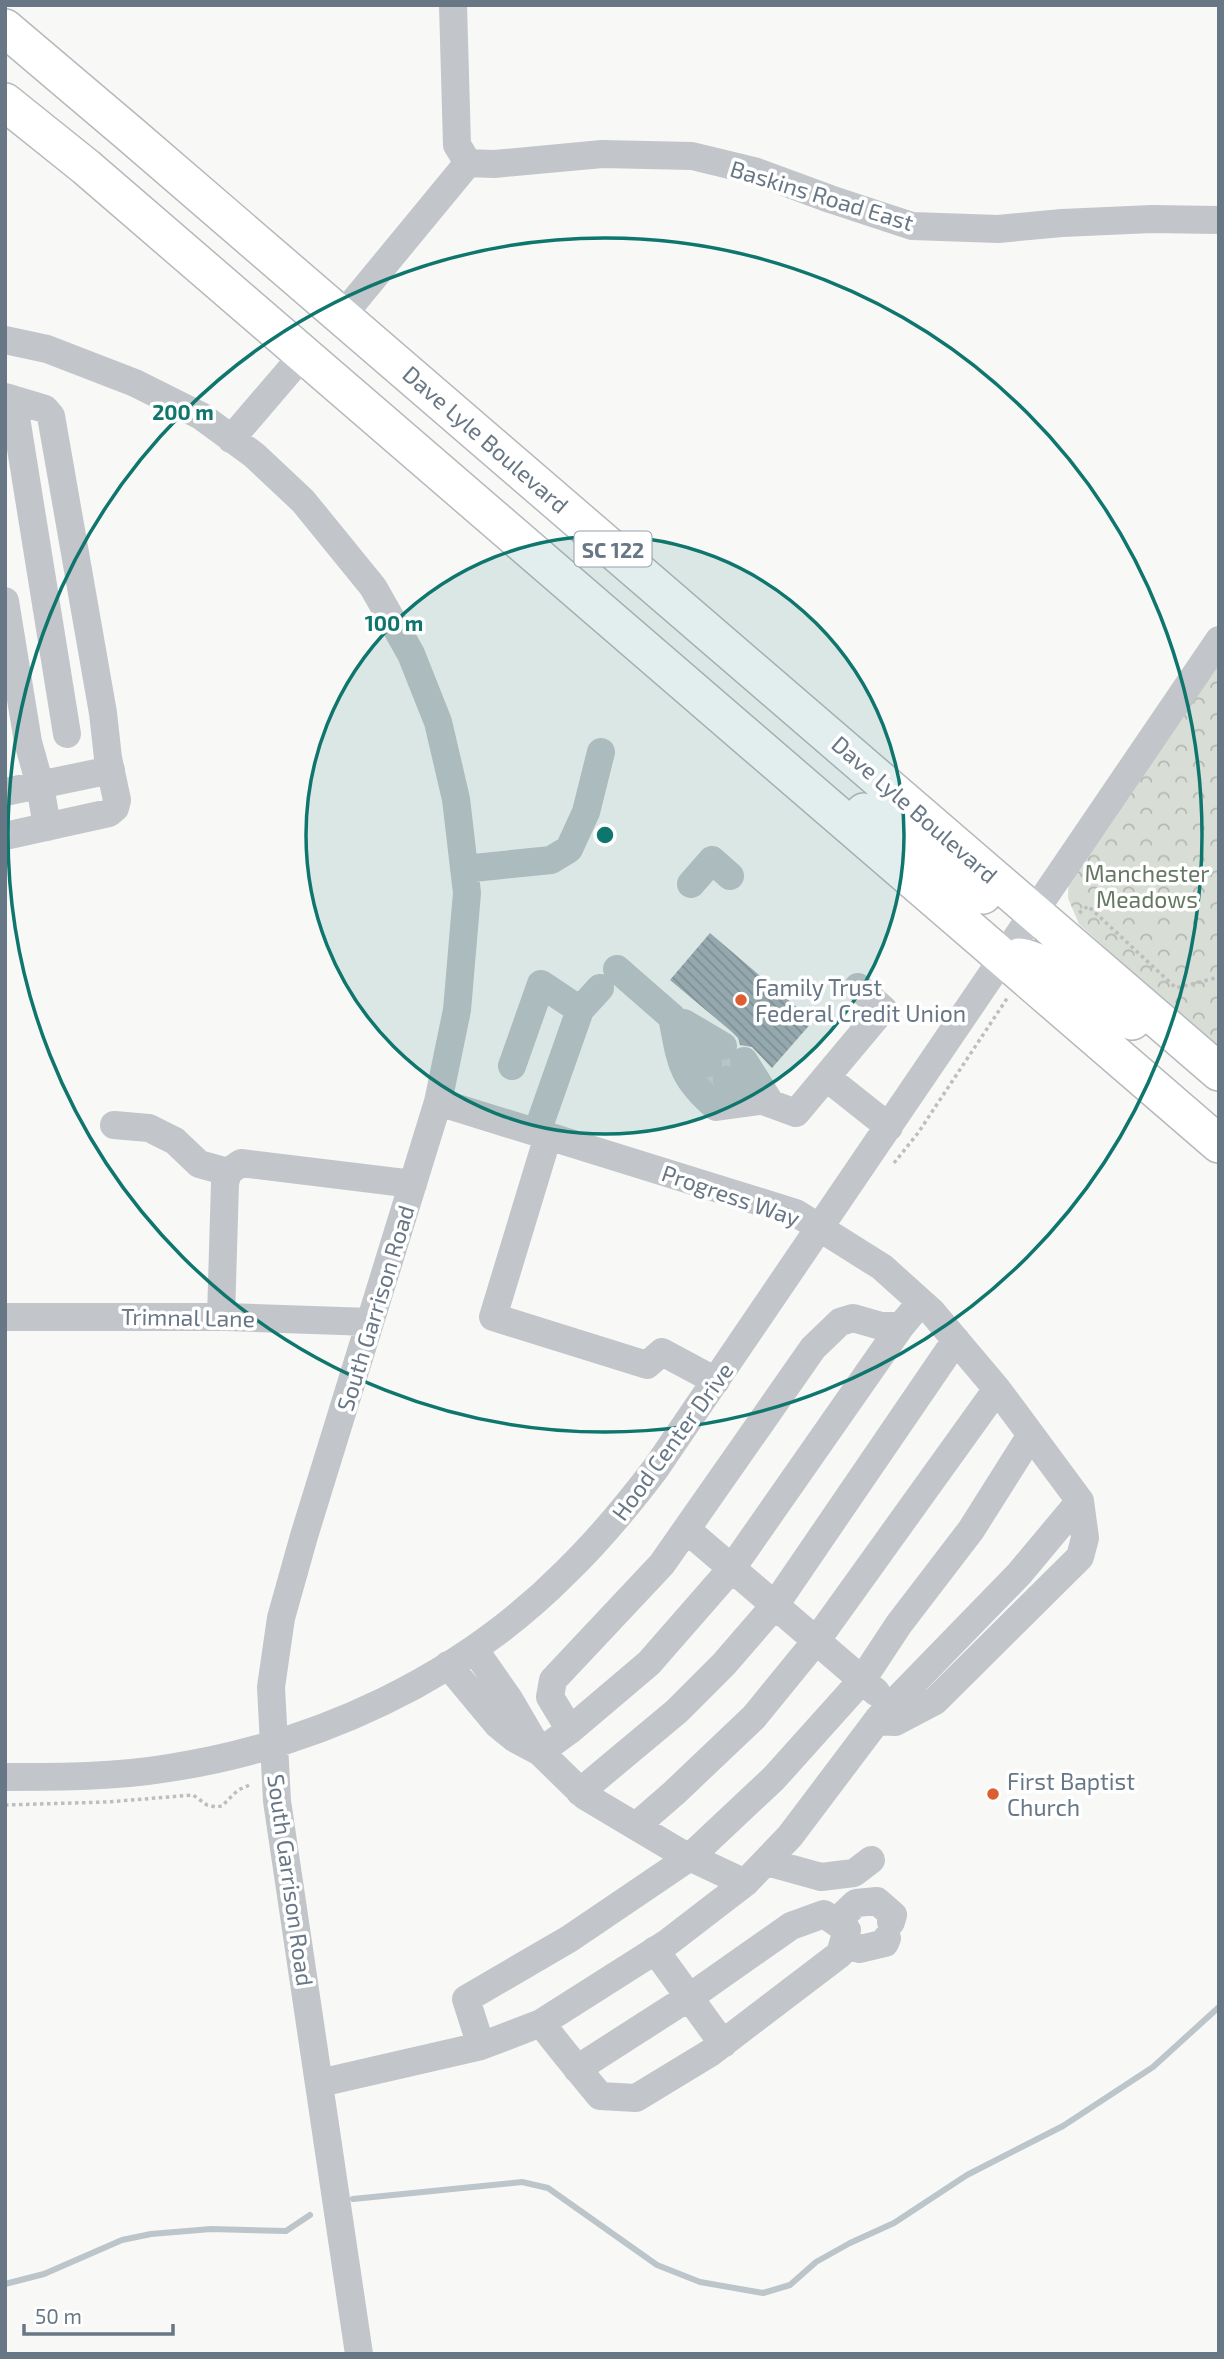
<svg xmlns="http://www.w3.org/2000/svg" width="1224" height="2359" font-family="'Exo 2',sans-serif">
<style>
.forest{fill:url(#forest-crowns)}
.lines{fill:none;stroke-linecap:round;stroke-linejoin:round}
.stream{stroke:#bbc5ca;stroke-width:6}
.building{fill:url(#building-back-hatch)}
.minor-tunnel{stroke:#cdd1d4;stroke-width:28;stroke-dasharray:28 14;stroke-linecap:butt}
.major-casing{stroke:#b5b9bd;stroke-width:40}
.path{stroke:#bcbec1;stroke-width:3.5;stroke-dasharray:3.5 3.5;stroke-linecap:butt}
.minor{stroke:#c2c5c9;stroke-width:28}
.major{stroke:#fff;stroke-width:37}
.ring{fill:none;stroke:#0f766e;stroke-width:3.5}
.poi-dot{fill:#dd5f31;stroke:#fff;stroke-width:2.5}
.labels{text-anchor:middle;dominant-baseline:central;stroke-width:7;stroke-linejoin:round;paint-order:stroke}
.shield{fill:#fff;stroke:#95a0aa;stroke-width:2}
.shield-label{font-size:21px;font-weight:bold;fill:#687786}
.street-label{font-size:23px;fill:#687786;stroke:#fff}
.park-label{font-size:23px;fill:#667863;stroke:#fff}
.poi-label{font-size:23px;fill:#687786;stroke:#fff;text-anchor:start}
.centre{fill:#0f766e;stroke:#fff;stroke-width:3.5}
.ring-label{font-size:21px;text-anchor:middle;font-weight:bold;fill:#0f766e;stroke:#fff;stroke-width:7;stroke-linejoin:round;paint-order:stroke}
</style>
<defs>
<pattern id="forest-crowns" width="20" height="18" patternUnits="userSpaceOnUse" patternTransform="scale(1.75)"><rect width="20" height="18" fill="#d8ddd5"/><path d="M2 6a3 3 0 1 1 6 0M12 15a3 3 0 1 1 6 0" fill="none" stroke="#b3b8b2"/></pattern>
<pattern id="building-back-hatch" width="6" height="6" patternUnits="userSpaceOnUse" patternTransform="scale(1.75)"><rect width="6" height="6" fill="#a8b0b7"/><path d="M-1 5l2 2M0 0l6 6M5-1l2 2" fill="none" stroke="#8d949a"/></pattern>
</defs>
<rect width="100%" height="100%" fill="#f8f8f6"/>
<path class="forest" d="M1219,652V1051L1079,924L1068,898L1069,869Z"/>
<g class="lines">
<path class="stream" d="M353,2199L522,2182L548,2188L657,2265L700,2282L763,2293L790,2285L816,2262L850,2243L894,2223L967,2175L1063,2126L1153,2067L1219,2007
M5,2284L44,2274L122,2240L151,2234L211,2229L286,2231L310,2215"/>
</g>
<path class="building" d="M710,933L813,1021L772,1068L752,1047L740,1045L738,1038L732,1032L670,980Z"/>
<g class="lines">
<path class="minor-tunnel" d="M715,1054L735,1071
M701,1072L719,1090"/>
<g class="major-casing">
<path id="major" d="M5,28L130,134L1219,1072
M5,102L86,167L1219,1144
M864,812L983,895
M1019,957C1043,958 1108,1006 1132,1021"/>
</g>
<path class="path" d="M1079,913L1088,906L1176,988L1219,977
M894,1163L918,1133L1008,997
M5,1805L107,1802L193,1795L207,1805L216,1807L222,1806L238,1790L252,1784"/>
<path class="minor" d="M453,5L457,145L468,163
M468,163L494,164L602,154L692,156L754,171L830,199L912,226L998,229L1062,223L1152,219L1219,220
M342,316L468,163
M5,340L47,349L135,383L201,416L254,455L303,501L373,587L411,654L438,722L456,799L467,893L457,1010L438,1102L304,1536L281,1618L271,1687L277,1801L359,2354
M5,397L45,409L51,416L103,713L108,758L117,800L115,808L109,813L5,836
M13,399L67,734
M231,439L303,355
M5,601L28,742L40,785L47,827
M5,792L111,770
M464,869L551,860L569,849L586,812L601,752
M691,884L712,860L730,876
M617,969L672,1017L708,1063
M672,1017C681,1062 680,1076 716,1107L760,1101
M684,1023L723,1046
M744,1061L771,1104
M512,1066L541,984L580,1010
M826,1077L889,1127
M727,1080L749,1096L796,1113L883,1009L858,987
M438,1102L796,1213L882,1267L932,1312L997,1389L1080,1501L1085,1538L1080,1557L935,1701L895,1722L877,1721
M114,1125L149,1128L175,1141L199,1164L228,1172
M537,1132L580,1010L600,988
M548,1136L493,1317L647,1365L662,1352L716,1381
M5,1317H226L370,1322
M221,1317L225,1183L228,1172L241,1163L413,1184
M687,1530L876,1692
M474,1649L509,1699L540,1752L585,1796L679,1852L745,1883
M448,1665L498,1725L514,1738L538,1751
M570,1730L649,1663L732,1568L901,1326
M540,1752L570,1730L550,1697L553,1680L662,1564L813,1348L840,1322L853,1318L881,1326H901L921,1302
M5,1777C60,1777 115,1777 169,1768C317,1745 460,1679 566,1572C599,1540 628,1505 656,1468L1219,640
M580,1792L677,1711L724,1664L775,1605L956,1340
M636,1826L674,1793L754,1717L816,1641L997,1389
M767,1862L821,1877L854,1873L871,1860
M836,1922L856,1903L877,1901L893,1915L891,1922
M843,1944L860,1949L885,1943L887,1938
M655,1950L723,2044
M541,2023L667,1943L745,1883L790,1836L879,1718L1019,1574L1080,1501
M481,2046L466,1999L569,1939L690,1857L774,1778L862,1680L899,1624L971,1530L1031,1435
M320,2083L481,2046L541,2023C560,2048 580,2072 600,2096L636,2098L710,2053L840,1954L847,1930L824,1914L791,1926L697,1992L577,2069"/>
<use href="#major" class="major"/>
</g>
<circle cx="605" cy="835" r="299" fill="#0f766e" fill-opacity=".12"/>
<g class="ring">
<circle cx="605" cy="835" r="299"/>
<circle cx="605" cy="835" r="597"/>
</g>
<g class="poi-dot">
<circle cx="741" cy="1000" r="7"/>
<circle cx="993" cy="1794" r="7"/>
</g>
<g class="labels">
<rect class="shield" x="574.5" y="531.5" width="77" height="35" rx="5"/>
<g class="shield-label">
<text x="613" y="549">SC 122</text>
</g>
<g class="street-label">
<text transform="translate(822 195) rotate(17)">Baskins Road East</text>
<text transform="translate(486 439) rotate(41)">Dave Lyle Boulevard</text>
<text transform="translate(915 809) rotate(41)">Dave Lyle Boulevard</text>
<text transform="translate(731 1195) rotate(19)">Progress Way</text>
<text transform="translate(375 1308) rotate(-73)">South Garrison Road</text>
<text transform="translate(188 1317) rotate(1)">Trimnal Lane</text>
<text transform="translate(672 1441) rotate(-54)">Hood Center Drive</text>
<text transform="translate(291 1880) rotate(82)">South Garrison Road</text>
</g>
<g class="park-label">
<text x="1147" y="873">Manchester<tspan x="1147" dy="26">Meadows</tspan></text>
</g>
<g class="poi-label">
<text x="755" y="987">Family Trust<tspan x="755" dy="26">Federal Credit Union</tspan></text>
<text x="1007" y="1781">First Baptist<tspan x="1007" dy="26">Church</tspan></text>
</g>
</g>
<circle cx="605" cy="835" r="10" class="centre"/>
<g class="ring-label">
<text x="183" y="420">200 m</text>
<text x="394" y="631">100 m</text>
</g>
<rect width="1224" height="2359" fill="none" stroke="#687786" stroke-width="14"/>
<path d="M24 2324v10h149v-10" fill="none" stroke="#687786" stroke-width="3.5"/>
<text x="35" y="2324" font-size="21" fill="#687786" stroke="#ffffff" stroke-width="5" paint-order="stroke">50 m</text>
</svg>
